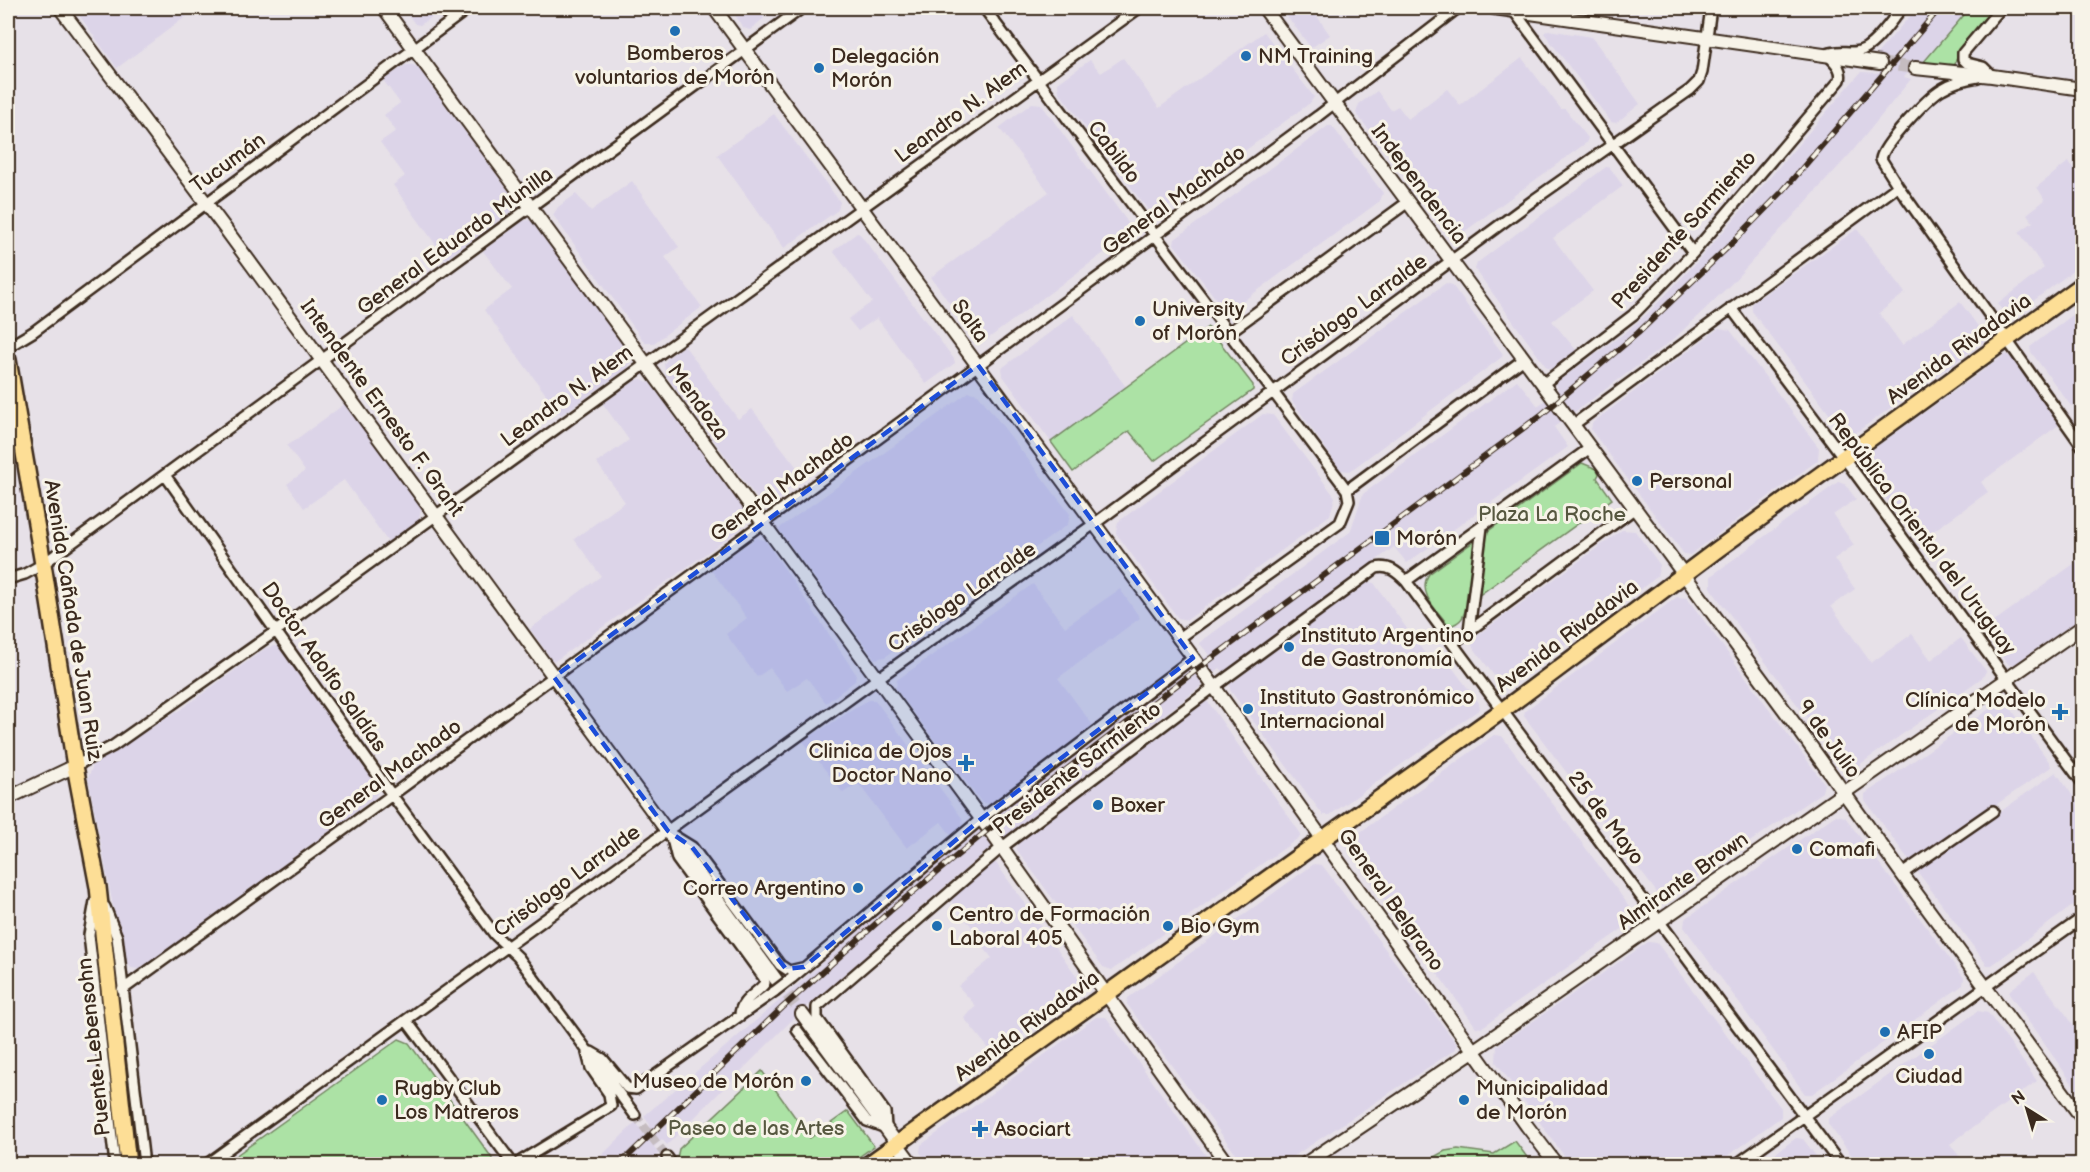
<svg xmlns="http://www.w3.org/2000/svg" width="2090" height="1172" font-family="'Balsamiq Sans',sans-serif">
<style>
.built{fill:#dcd4e8}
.green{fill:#ace2a5;stroke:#748662;stroke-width:1.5}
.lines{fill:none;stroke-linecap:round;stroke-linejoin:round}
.minor-tunnel{stroke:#c5bcc0;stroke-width:9;stroke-dasharray:9 4.5;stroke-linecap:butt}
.tertiary-tunnel{stroke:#c5bcc0;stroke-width:12;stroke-dasharray:12 6;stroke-linecap:butt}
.minor-casing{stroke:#3b2a1e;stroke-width:14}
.tertiary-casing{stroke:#3b2a1e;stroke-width:16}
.primary-casing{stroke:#3b2a1e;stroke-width:20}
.minor{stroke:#f7f3e8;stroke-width:9}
.tertiary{stroke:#f7f3e8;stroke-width:12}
.primary{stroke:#fdde96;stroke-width:15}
.rail-casing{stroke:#3b2a1e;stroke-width:6}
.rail{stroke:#f7f3e8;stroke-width:4;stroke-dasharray:11;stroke-linecap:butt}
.minor-bridge-casing{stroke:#3b2a1e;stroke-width:14;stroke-linecap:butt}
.minor-bridge{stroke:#f7f3e8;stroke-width:9}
.marked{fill:#1d4ed8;fill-opacity:0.2;stroke:#1d4ed8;stroke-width:4.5;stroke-dasharray:12 8;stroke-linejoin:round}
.poi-dot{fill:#1f6fb2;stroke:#f7f3e8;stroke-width:2}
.labels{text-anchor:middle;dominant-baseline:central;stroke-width:6;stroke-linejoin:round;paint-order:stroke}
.poi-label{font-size:21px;fill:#3b2a1e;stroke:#f7f3e8;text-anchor:start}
.street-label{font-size:21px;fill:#3b2a1e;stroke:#f7f3e8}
.park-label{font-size:21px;fill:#575840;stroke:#f7f3e8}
</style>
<rect width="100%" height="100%" fill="#e7e1e8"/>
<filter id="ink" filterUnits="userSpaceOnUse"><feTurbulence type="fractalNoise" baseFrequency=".0167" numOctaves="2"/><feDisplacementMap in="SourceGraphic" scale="12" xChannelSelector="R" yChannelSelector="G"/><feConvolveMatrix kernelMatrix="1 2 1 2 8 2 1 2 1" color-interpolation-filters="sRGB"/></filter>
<g filter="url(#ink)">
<path class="built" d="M74,8H182L188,15L117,68Z
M403,8H445L420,25L415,24Z
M730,8H757L764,18L750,30L744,28Z
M1281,8H1303L1307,13L1312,9L1330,35L1311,48Z
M1917,8H1970L1922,64H1917L1904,77L1911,79L1851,153L1731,284L1674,339L1554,427L1568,447L1407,563L1394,547L1225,673L1220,668L1201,682L1203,685L985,852L896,929L792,1020L667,1145L662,1139L654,1147L659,1153L648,1164H593L636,1122L643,1132L650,1125L644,1116L779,1001L879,912L1003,808L1180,673L1210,655L1199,643L1350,532L1363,494L1517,380L1538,406L1558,390L1556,383L1627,331L1649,312L1696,263L1861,72L1879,73L1883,59L1876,55Z
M1548,30L1592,37L1640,104L1616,123L1611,122L1544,33Z
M1264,32L1314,97L1310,103L1156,216L1151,214L1059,92L1058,83L1090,60L1101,73L1123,58L1159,108Z
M1522,58L1561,109H1565L1588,138L1586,143L1457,237L1451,238L1356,113L1359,104L1377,91L1391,110L1398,106L1408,119L1447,89L1460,105Z
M406,65H413L418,68L513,197V208L510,212L446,259L393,185L405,176L380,142L396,131L384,115L400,103L383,80Z
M1032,103L1041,104L1132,228L1131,233L982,343L978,344L931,277L1049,192L999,128Z
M774,114L840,202L838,210L784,248L717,155Z
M1328,126H1332L1383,193L1380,201L1231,310L1223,308L1174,244L1175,239Z
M2068,162L2079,175L2082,172V264L2012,317L2008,316L1998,304L2044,268L2019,232L2033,222L2027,214L2045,200L2037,187Z
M1606,167L1610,168L1623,186L1553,238L1593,291L1552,321L1576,350L1552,369L1547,368L1475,269L1477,263Z
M632,181L679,247L665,257L702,307L654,343H645L553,215L558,207L576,194L591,211Z
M528,220L534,221L629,354L631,361L628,368L561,415L484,310L512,289L483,251L523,221Z
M1857,229L1905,293L1879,313L1902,345L1960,302L1986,337L1985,341L1851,436L1845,435L1752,311V303Z
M857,233L860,234L954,359L955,363L926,384L877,318L858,331L848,319L872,302L833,251Z
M1446,283L1452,285L1503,354L1502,357L1350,471L1341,470L1292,401L1293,394Z
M2082,308V399L2071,406L2031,352L2030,347Z
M1073,315L1126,387L1051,442L1003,376L1002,368Z
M1719,328L1730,330L1819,448L1818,460L1690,555L1684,554L1591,430L1592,423Z
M684,345L738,419L752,409L802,474L777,502L770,504L759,501L666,376L664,364L668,358Z
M2006,354L2014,360L2060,424L1981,482L1988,492L1918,542L1862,466V457Z
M642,379L650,383L745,511V522L742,528L555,661L551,659L530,629L601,576L574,539L625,502L597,463L629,440L603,404L636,380Z
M969,392L978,394L1070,514L1068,524L885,657L875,659L779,530L781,527Z
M346,403L419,503L421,509L419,520L388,542L344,480L304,508L287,484L305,471L287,446Z
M1263,414L1273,415L1335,497L1330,515L1187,620L1178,618L1116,533L1118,522Z
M1838,482L1844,483L1856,499L1833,515L1854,545L1834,559L1855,589L1831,606L1871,663L1912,634L1931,660L1961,638L1986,671L1983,677L1852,770L1845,769L1711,589V576Z
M1622,530L1635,531L1660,565L1657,577L1508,686L1500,684L1471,644L1472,639Z
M756,538L765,540L856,674L855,681L826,703L807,678L787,691L770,668L757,677L726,634L747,618L711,570Z
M2082,558V617L2015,664L2009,665L1982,630Z
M1368,582L1374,583L1431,662L1442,654L1479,703L1480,709L1330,815H1323L1230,690V684Z
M1033,584L1065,627L1120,589L1140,618L1058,678L1094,727L992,804L982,803L896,689L897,680Z
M1677,597L1687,598L1824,783L1822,792L1667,899L1661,898L1524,716L1525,711Z
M275,646L282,648L377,782V792L375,798L143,967L139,969L131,968L123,957L88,778L93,765L98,760L174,714L266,648Z
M868,700H875L962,818L963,826L951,835L941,822L907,848L858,783L843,793L803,741Z
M1202,700L1208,702L1301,834L1300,837L1112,970L1103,967L1017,850L1018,841Z
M2001,701L2007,703L2050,763L2051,767L1911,863L1865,800V794Z
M1494,735L1502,736L1635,914V920L1481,1028L1476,1027L1347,848L1348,841Z
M2056,772L2082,809V899L1992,965H1987L1917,871Z
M1836,815L1845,817L1964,978L1963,985L1812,1094H1805L1684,927L1685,919Z
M990,862L996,863L1083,985L1081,992L994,1055L964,1018L976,1006L958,986L992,958L972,933L975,931L948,897Z
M1314,864L1322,865L1456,1043V1049L1282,1164H1243L1127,1004L1128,998Z
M1648,942L1657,943L1781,1108V1117L1716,1164H1570L1496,1062L1497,1046Z
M2034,972L2082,1036V1097L2009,994L2010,990Z
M1978,1011L1988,1013L2037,1081L1950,1144L1962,1160L1956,1164H1858L1828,1124V1119Z
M1096,1017H1106L1212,1164H929L920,1152L921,1145Z
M1796,1138L1803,1139L1822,1164H1761Z"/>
<path class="green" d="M1970,8H1994L1963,46L1953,66L1922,64Z
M1208,327L1253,385V390L1154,461L1129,431L1073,472L1051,442Z
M1582,463L1597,469L1599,474L1597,478L1612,499L1467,604C1464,616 1462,623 1449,626C1438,611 1416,593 1429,574Z
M399,1039L409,1043L492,1158L490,1164H224Z
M762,1071L810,1138L848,1111L874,1146L849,1164H681L677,1158L679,1149Z
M1515,1141L1532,1164H1421L1445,1151L1458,1149L1494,1154Z"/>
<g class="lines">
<path class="minor-tunnel" d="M635,1115L667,1157"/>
<path class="tertiary-tunnel" d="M1880,63L1915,68
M777,981L802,1014"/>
<g class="minor-casing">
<path id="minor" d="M984,8L1347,490
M1514,11L1693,253
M1992,76L1983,67L1967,63L1963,59V53L2001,8
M1978,77C1965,79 1953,82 1942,89C1928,97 1883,145 1881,159L1898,186L2082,446
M1731,308L1844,458L2082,782
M1228,333L1408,202
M8,347L33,332L469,8
M1543,384L1633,315L1693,253L1840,80C1843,68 1834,62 1827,54C1840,49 1847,54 1859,51C1874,48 1892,19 1902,8
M1573,425L1898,186
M165,475L392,795L495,935L518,957L635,1115
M1347,490L1524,359
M8,579L25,574L43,564L802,8
M1406,581L1590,448
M1469,631L1482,527
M1178,639L1340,523L1349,501L1347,490
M1453,643L1634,509
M75,766L113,746L276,631L1139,8
M671,834L692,847L780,965L789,971L802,968
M673,843L677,859L764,978L765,983C757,994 740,1000 740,1015
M1902,874L1993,811
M95,901L89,935L115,1164
M105,907L117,937L144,1164
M792,978L981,819L1193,658
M122,990L392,795L1318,116L1458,8
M406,1020L513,1164
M797,1030L867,1121L886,1128L885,1112L817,1018V1007L1001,848L1214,687L1376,568C1389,565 1397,572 1406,581L1840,1164
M591,1052L603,1059L627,1088L636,1089L775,991
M667,1157L672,1164
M207,1164L877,679L1094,524L1535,199L1690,90L1699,81L1702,72L1711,8
M516,1164L611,1106L609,1094L591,1068L587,1053
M1737,1164L2082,918"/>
</g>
<g class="tertiary-casing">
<path id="tertiary" d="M60,8L227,231L777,981
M384,8L993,835L1227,1164
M714,8L1200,667L1527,1126L1556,1164
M1264,8L1797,727L1902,874L2082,1118
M1494,8L1880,63
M1915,68L1992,76L2082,89
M8,798L75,766
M802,1014L912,1164
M1305,1164L1473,1051L2082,627"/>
</g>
<g class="primary-casing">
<path id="primary" d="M8,360L43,564L75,766L98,887L128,1164
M869,1164L1503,710L1718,549L2082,285"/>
</g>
<use href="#minor" class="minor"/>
<use href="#tertiary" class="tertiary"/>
<use href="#primary" class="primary"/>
<g class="rail-casing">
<path id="rail" d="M620,1164L782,1008L890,911L989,829L1200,667L1541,415L1638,333L1729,246L1781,193L1940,8"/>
</g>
<use href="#rail" class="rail"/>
<g class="minor-bridge-casing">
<path id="minor-bridge" d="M775,991L792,978"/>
</g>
<use href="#minor-bridge" class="minor-bridge"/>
</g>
</g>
<path class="marked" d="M978,365L1193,658L981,819L804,967L786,969L692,847L668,831L554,677Z"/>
<g class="poi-dot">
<circle cx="675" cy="31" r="6"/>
<circle cx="1246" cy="56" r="6"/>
<circle cx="819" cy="68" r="6"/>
<circle cx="1140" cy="321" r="6"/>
<circle cx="1637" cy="481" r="6"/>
<rect x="1374" y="530" width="16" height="16" rx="3"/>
<circle cx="1289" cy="647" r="6"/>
<circle cx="1248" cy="709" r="6"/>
<path d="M2057 703h6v6h6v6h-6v6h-6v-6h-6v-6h6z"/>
<path d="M963 754h6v6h6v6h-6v6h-6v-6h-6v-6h6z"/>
<circle cx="1098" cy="805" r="6"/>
<circle cx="1797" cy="849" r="6"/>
<circle cx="858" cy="888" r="6"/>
<circle cx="937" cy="926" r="6"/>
<circle cx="1168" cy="926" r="6"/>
<circle cx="1885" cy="1032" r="6"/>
<circle cx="1929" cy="1054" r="6"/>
<circle cx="806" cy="1081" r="6"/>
<circle cx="382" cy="1100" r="6"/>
<circle cx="1464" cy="1100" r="6"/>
<path d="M977 1120h6v6h6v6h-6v6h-6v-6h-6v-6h6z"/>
</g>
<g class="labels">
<g class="poi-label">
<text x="675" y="53" text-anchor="middle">Bomberos<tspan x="675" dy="24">voluntarios de Morón</tspan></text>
<text x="831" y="56">Delegación<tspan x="831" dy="24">Morón</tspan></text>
<text x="1258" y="56">NM Training</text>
<text x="1152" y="309">University<tspan x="1152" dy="24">of Morón</tspan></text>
<text x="1649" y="481">Personal</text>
<text x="1396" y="538">Morón</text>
<text x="1301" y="635">Instituto Argentino<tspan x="1301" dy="24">de Gastronomía</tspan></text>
<text x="1260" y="697">Instituto Gastronómico<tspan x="1260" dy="24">Internacional</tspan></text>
<text x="2046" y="700" text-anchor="end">Clínica Modelo<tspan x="2046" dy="24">de Morón</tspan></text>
<text x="952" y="751" text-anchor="end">Clinica de Ojos<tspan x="952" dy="24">Doctor Nano</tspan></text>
<text x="1110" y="805">Boxer</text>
<text x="1809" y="849">Comafi</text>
<text x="846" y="888" text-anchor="end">Correo Argentino</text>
<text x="949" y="914">Centro de Formación<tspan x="949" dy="24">Laboral 405</tspan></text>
<text x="1180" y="926">Bio Gym</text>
<text x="1897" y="1032">AFIP</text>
<text x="1929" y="1076" text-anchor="middle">Ciudad</text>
<text x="794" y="1081" text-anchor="end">Museo de Morón</text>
<text x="394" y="1088">Rugby Club<tspan x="394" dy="24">Los Matreros</tspan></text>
<text x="1476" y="1088">Municipalidad<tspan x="1476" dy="24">de Morón</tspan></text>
<text x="994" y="1129">Asociart</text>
</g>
<g class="street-label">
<text transform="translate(961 112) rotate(-36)">Leandro N. Alem</text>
<text transform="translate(1114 152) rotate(53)">Cabildo</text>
<text transform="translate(228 163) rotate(-36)">Tucumán</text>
<text transform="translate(1419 184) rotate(53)">Independencia</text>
<text transform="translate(1174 200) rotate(-36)">General Machado</text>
<text transform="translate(1684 230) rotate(-48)">Presidente Sarmiento</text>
<text transform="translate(455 241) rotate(-36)">General Eduardo Munilla</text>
<text transform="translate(1354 310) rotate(-36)">Crisólogo Larralde</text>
<text transform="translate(970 321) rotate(54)">Salta</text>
<text transform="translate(1959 349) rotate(-36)">Avenida Rivadavia</text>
<text transform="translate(567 396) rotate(-36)">Leandro N. Alem</text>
<text transform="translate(698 402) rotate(54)">Mendoza</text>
<text transform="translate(382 408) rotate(54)">Intendente Ernesto F. Grant</text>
<text transform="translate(782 487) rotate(-36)">General Machado</text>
<text transform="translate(1922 534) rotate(53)">República Oriental del Uruguay</text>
<text transform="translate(962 597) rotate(-35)">Crisólogo Larralde</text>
<text transform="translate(73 620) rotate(81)">Avenida Cañada de Juan Ruiz</text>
<text transform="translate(1567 636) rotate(-37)">Avenida Rivadavia</text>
<text transform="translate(324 667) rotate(55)">Doctor Adolfo Saldías</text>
<text transform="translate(1829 739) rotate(54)">9 de Julio</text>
<text transform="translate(1077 768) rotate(-37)">Presidente Sarmiento</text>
<text transform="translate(390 774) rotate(-36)">General Machado</text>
<text transform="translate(1606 818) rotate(53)">25 de Mayo</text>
<text transform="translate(567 881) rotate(-36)">Crisólogo Larralde</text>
<text transform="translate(1683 881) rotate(-35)">Almirante Brown</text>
<text transform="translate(1391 900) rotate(55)">General Belgrano</text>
<text transform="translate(1027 1026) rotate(-36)">Avenida Rivadavia</text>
<text transform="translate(94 1047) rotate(-96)">Puente Lebensohn</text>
</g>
<g class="park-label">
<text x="1552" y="514">Plaza La Roche</text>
<text x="756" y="1128">Paseo de las Artes</text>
</g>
</g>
<rect width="2090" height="1172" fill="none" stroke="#f7f3e8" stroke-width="30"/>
<rect x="15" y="15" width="2060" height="1142" fill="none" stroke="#3b2a1e" stroke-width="2" filter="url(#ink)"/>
<g transform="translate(2027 1109) rotate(323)" stroke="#f7f3e8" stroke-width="4.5" paint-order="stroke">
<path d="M0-4.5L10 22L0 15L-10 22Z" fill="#3b2a1e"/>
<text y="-9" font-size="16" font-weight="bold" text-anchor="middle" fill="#3b2a1e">N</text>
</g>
</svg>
